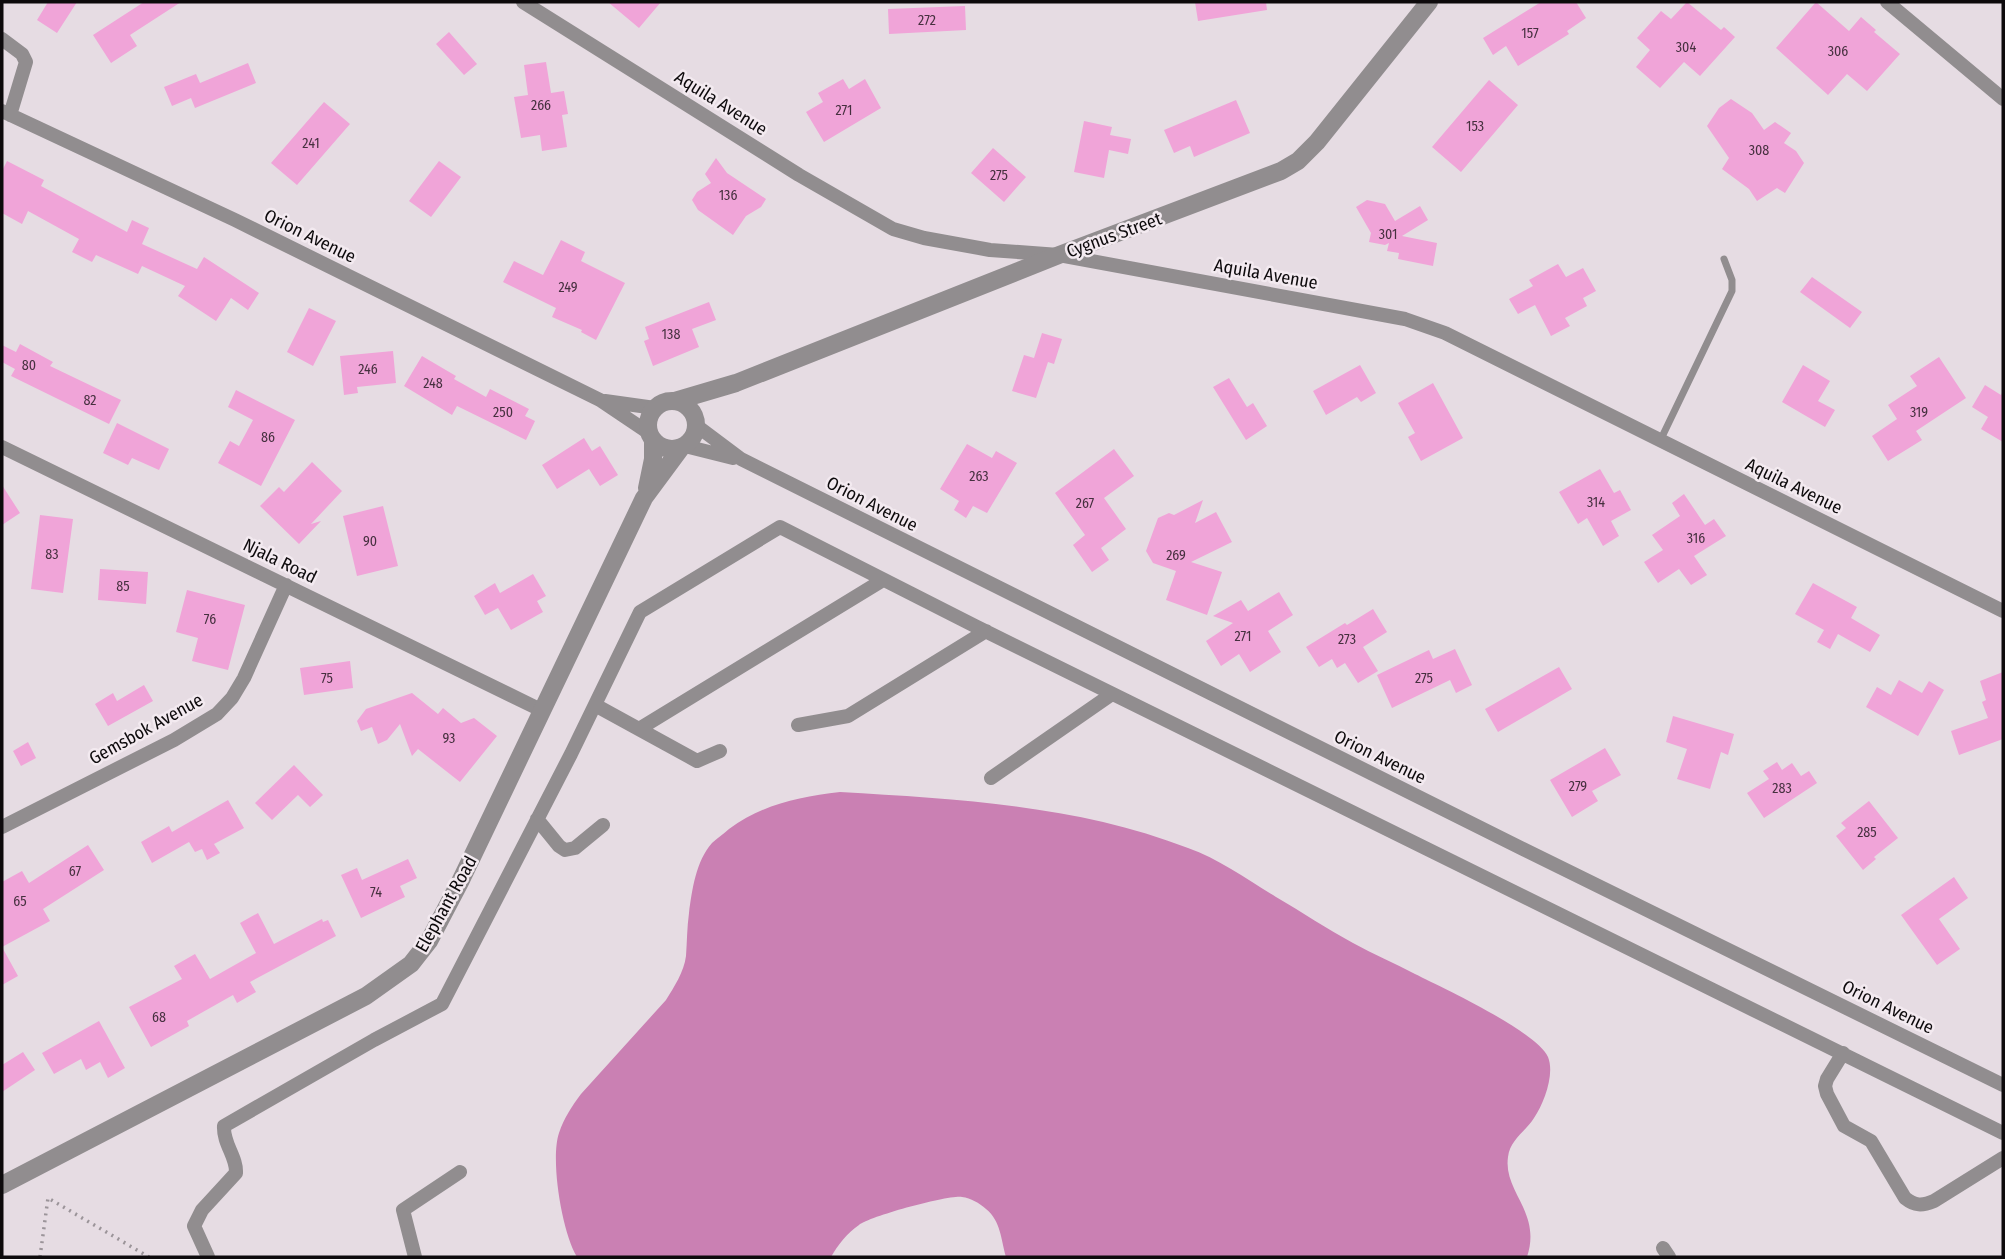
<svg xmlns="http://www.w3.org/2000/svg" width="2005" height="1259" font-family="'Fira Sans Condensed',sans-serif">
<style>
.water{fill:#ca80b3}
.building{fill:#f0a4d8}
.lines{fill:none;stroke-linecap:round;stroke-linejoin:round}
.path{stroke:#9b9499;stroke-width:3.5;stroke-dasharray:2 5;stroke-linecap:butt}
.service{stroke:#918d8f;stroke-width:7}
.minor{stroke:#918d8f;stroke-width:14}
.tertiary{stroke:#918d8f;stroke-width:18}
.labels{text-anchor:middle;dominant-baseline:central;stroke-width:5;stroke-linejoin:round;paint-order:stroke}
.number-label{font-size:14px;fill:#46303f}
.street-label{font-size:18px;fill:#0d0a0c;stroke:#f3eaf0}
</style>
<rect width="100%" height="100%" fill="#e6dce3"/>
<path class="water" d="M840,792C957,799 1077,805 1188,848C1219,859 1248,880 1276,897C1302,912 1327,929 1353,943C1373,954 1394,963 1415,974C1443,988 1536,1031 1548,1057C1555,1074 1544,1103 1534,1118C1526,1131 1510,1140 1508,1157C1503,1192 1542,1212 1527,1257H1006C1001,1240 1001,1221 986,1209C979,1203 971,1198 962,1197C948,1195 871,1216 859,1225C847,1233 838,1245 831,1257H577C562,1232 550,1160 559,1133C564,1118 572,1106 581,1094L666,1000C674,987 684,972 686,956C687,942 687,927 689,913C692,890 696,861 712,843C717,838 724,834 729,829C763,804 799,797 840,792Z"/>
<path class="building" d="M48,2H77L57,33L37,20Z
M144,2H181L130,35L137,46L111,63L93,35Z
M608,2H661L639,28Z
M1195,2H1266L1267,10L1198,21Z
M1541,2H1576L1586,18L1567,31L1569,34L1518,66L1506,46L1493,55L1483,38Z
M1687,2L1721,30L1724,27L1735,37L1700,76L1684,62L1660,88L1636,67L1650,50L1637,38L1661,11L1671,19Z
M1816,2L1849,31L1861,17L1876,30L1874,32L1900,54L1867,91L1847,74L1828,95L1776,48Z
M965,6L966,30L889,34L888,9Z
M449,32L477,64L464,75L436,44Z
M546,62L551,93L564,91L568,114L562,115L567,147L542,151L540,135L521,138L514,97L528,95L524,65Z
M248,63L256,83L195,108L191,98L172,106L164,87L196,74L200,83Z
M843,79L849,89L865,79L881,108L824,142L806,112L823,102L818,93Z
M1489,80L1518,105L1461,172L1432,147Z
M1731,99L1752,113L1764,130L1775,122L1791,133L1784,143L1796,151L1804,163L1785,193L1777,188L1757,201L1749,189L1722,169L1729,158L1707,126L1719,108Z
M1236,100L1250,133L1194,157L1190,146L1174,153L1164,130Z
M324,102L350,124L297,185L271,163Z
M1084,121L1112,127L1110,135L1131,139L1128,154L1109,150L1104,178L1074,172Z
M993,148L1026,177L1004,202L971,173Z
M716,158L727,173L766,199L761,207L746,216L733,235L698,210L692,200L697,192L711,183L705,174Z
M7,161L44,180L41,186L127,232L132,220L149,228L142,244L197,269L204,257L259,293L248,310L231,298L216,321L178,296L185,286L142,266L138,274L96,255L92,262L72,252L79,239L28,211L22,224L2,213V171Z
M439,161L461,177L431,217L409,201Z
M1367,200L1385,204L1395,221L1420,206L1428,220L1402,236L1437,243L1433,266L1398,259L1399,253L1387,251L1389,243L1385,245L1369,242L1371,233L1356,207Z
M561,240L585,252L581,261L625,283L596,340L581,332L582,330L552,317L556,308L503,282L514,261L543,275Z
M1558,264L1566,277L1583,268L1596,291L1583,298L1587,306L1565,318L1570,326L1551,336L1535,305L1518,314L1509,299L1533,286L1529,280Z
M1812,277L1862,312L1850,328L1800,292Z
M709,302L716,320L692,329L699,347L653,366L644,341L649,339L645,327Z
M309,308L336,321L313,366L287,352Z
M1042,333L1062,339L1054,364L1048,362L1036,398L1012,391L1024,355L1034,358Z
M20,344L53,362L50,366L121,400L109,424L11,376L15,369L2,362V345L16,352Z
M393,351L396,383L357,387L358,393L344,395L340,356Z
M422,356L456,376L454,379L486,397L490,389L529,409L525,416L535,421L526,440L457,406L452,415L404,386Z
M1939,357L1966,398L1916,431L1922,440L1888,461L1872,436L1897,419L1888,405L1917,386L1910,376Z
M1360,365L1376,393L1361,402L1357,397L1326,415L1313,391Z
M1803,365L1830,381L1818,401L1835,410L1825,427L1782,402Z
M1229,378L1247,407L1253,403L1267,426L1246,440L1213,387Z
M1433,383L1463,438L1421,461L1408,437L1415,433L1398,403Z
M1985,385L2001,395L2003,391V442L1981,429L1988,417L1972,407Z
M236,390L295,420L261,486L218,463L230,441L239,446L253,420L228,407Z
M117,423L169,449L159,470L132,458L128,465L103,453Z
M584,438L592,451L600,446L618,475L600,486L589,469L557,489L542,465Z
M967,444L992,458L996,451L1017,463L987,513L973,506L966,518L954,510L959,501L940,489Z
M1114,449L1134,476L1104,498L1126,529L1101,548L1109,560L1092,572L1073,545L1085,535L1055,493Z
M312,462L342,491L311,524L321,521L299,544L260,506L279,487L284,492Z
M1600,469L1614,493L1620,490L1631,510L1611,521L1619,536L1603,546L1587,518L1578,524L1559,492Z
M2,485L20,513L2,525Z
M1684,494L1705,525L1714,519L1726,536L1694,556L1707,575L1691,585L1679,569L1658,583L1644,562L1663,550L1652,535L1680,516L1672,503Z
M1203,500L1195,523L1216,512L1232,542L1191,562L1222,572L1207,615L1166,600L1176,571L1153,563L1146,551L1158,518L1169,513L1174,515Z
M383,506L398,566L357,576L343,516Z
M40,515L73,519L63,593L31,589Z
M100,569L148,572L146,604L98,600Z
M533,574L546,596L537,601L543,612L511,630L498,608L485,615L474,596L495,583L500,593Z
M1813,583L1857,607L1851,618L1880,635L1870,652L1838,634L1830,649L1817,642L1824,630L1795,614Z
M187,590L245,605L228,670L192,661L198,638L176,632Z
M1279,592L1293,615L1268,631L1281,652L1250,672L1239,654L1221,666L1206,641L1233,623L1213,616L1241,600L1248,611Z
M1373,609L1387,632L1363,647L1378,671L1358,683L1345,663L1337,668L1332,659L1319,667L1306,647L1345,623L1347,625Z
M1455,649L1472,685L1456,693L1450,680L1392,708L1377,675L1429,650L1433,659Z
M350,661L353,688L304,695L300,668Z
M1559,667L1572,689L1498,732L1485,709Z
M2003,672V739L1959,755L1951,731L1988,718L1982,702L1986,700L1980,681Z
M1899,680L1922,693L1929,681L1944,690L1918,736L1866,707L1877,687L1891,695Z
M144,685L153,701L108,726L95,704L113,693L117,701Z
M412,693L438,714L443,708L461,723L474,718L497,736L460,782L418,749L412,756L400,724L387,740L378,744L372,727L361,731L357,721L366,709Z
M1673,716L1734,734L1728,755L1721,752L1710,789L1677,779L1687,749L1666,742Z
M28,742L36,758L21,766L13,751Z
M1605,748L1621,775L1592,791L1598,801L1572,817L1550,780Z
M1777,762L1782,770L1792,763L1801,776L1809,771L1817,783L1764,818L1747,793L1769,779L1763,771Z
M294,765L323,795L310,807L298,795L272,820L255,803Z
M228,800L244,828L214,844L220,853L207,860L202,849L195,852L189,842L152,863L141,842L169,826L172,832Z
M1869,801L1898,838L1874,857L1876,859L1863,870L1836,836L1846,828L1841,823Z
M88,845L104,870L43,909L50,921L2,947L18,976L2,985V882L22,871L29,883Z
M408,859L417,878L400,886L405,897L361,918L341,875L357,868L362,880Z
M1954,877L1968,898L1939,919L1960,949L1937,965L1901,915Z
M258,913L274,944L322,919L323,922L328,920L336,936L250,982L256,992L237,1003L233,995L187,1021L189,1026L151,1047L129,1007L182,979L174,966L195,954L210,979L256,953L240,923Z
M99,1021L125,1068L108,1078L100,1062L86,1070L81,1059L54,1074L42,1053Z
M23,1052L35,1070L2,1092V1065Z"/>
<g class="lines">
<path class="path" d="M40,1257L48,1198L149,1257"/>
<path class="service" d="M1660,441L1732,291V280L1724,259"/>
<path class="minor" d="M523,2L799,175L893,229L924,238L990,250L1059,255L1405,319L1445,333L2003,611
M1887,2L2003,99
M2,39L22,54L26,62L10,115
M2,111L235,220L600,400L649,433
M605,401L655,408
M697,426L741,459L1523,849L2003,1085
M685,446L733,458
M2,447L541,710
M595,705L697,761L720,751
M798,725L848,716L986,631
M639,729L883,580
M991,778L1112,694
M537,819L559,846L565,850L575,848L603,825
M2,827L174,740L217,714L232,698L244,678L286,585
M1843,1053L1827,1079L1825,1086L1827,1094L1844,1126L1871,1141L1905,1198C1915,1206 1922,1206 1934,1201L2003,1158
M1663,1248L1669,1257
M208,1257L194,1226L202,1210L236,1173C237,1157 223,1144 224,1126L374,1040L442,1004L571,754L640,612L780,527L975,626L2003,1133
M415,1257L403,1210L460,1172"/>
<path class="tertiary" d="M648 425a24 24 0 1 1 48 0a24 24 0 1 1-48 0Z
M675,401L736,383L1059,255L1281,171L1298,161L1317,142L1429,2
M647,488L653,459V440
M2,1185L366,996L411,964L429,941L460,882L644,498L681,448"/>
</g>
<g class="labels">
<g class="number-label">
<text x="927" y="20">272</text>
<text x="1530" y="33">157</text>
<text x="1686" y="47">304</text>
<text x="1838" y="51">306</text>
<text x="541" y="105">266</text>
<text x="844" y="110">271</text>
<text x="1475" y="126">153</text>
<text x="311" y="143">241</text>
<text x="1759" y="150">308</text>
<text x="999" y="175">275</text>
<text x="728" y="195">136</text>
<text x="1388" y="234">301</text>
<text x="568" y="287">249</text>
<text x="671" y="334">138</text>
<text x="29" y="365">80</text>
<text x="368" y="369">246</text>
<text x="433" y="383">248</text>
<text x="90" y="400">82</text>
<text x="503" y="412">250</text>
<text x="1919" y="412">319</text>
<text x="268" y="437">86</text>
<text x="979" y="476">263</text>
<text x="1596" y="502">314</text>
<text x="1085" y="503">267</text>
<text x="1696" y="538">316</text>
<text x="370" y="541">90</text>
<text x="52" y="554">83</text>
<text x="1176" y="555">269</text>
<text x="123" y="586">85</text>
<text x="210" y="619">76</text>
<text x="1243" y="636">271</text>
<text x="1347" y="639">273</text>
<text x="327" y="678">75</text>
<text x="1424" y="678">275</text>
<text x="449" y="738">93</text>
<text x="1578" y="786">279</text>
<text x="1782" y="788">283</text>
<text x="1867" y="832">285</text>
<text x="75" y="871">67</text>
<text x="376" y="892">74</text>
<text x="20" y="901">65</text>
<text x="159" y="1017">68</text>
</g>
<g class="street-label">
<text transform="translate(721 103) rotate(32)">Aquila Avenue</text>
<text transform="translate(1114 235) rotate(-20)">Cygnus Street</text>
<text transform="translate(310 236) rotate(26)">Orion Avenue</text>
<text transform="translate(1266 274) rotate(10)">Aquila Avenue</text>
<text transform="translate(1794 486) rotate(26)">Aquila Avenue</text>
<text transform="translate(872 504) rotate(27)">Orion Avenue</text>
<text transform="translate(280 561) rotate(26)">Njala Road</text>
<text transform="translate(146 729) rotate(-29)">Gemsbok Avenue</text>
<text transform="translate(1380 757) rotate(26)">Orion Avenue</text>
<text transform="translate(446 904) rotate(-61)">Elephant Road</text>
<text transform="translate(1888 1007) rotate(26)">Orion Avenue</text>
</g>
</g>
<rect width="2005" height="1259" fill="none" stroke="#0d0a0c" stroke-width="7"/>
</svg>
